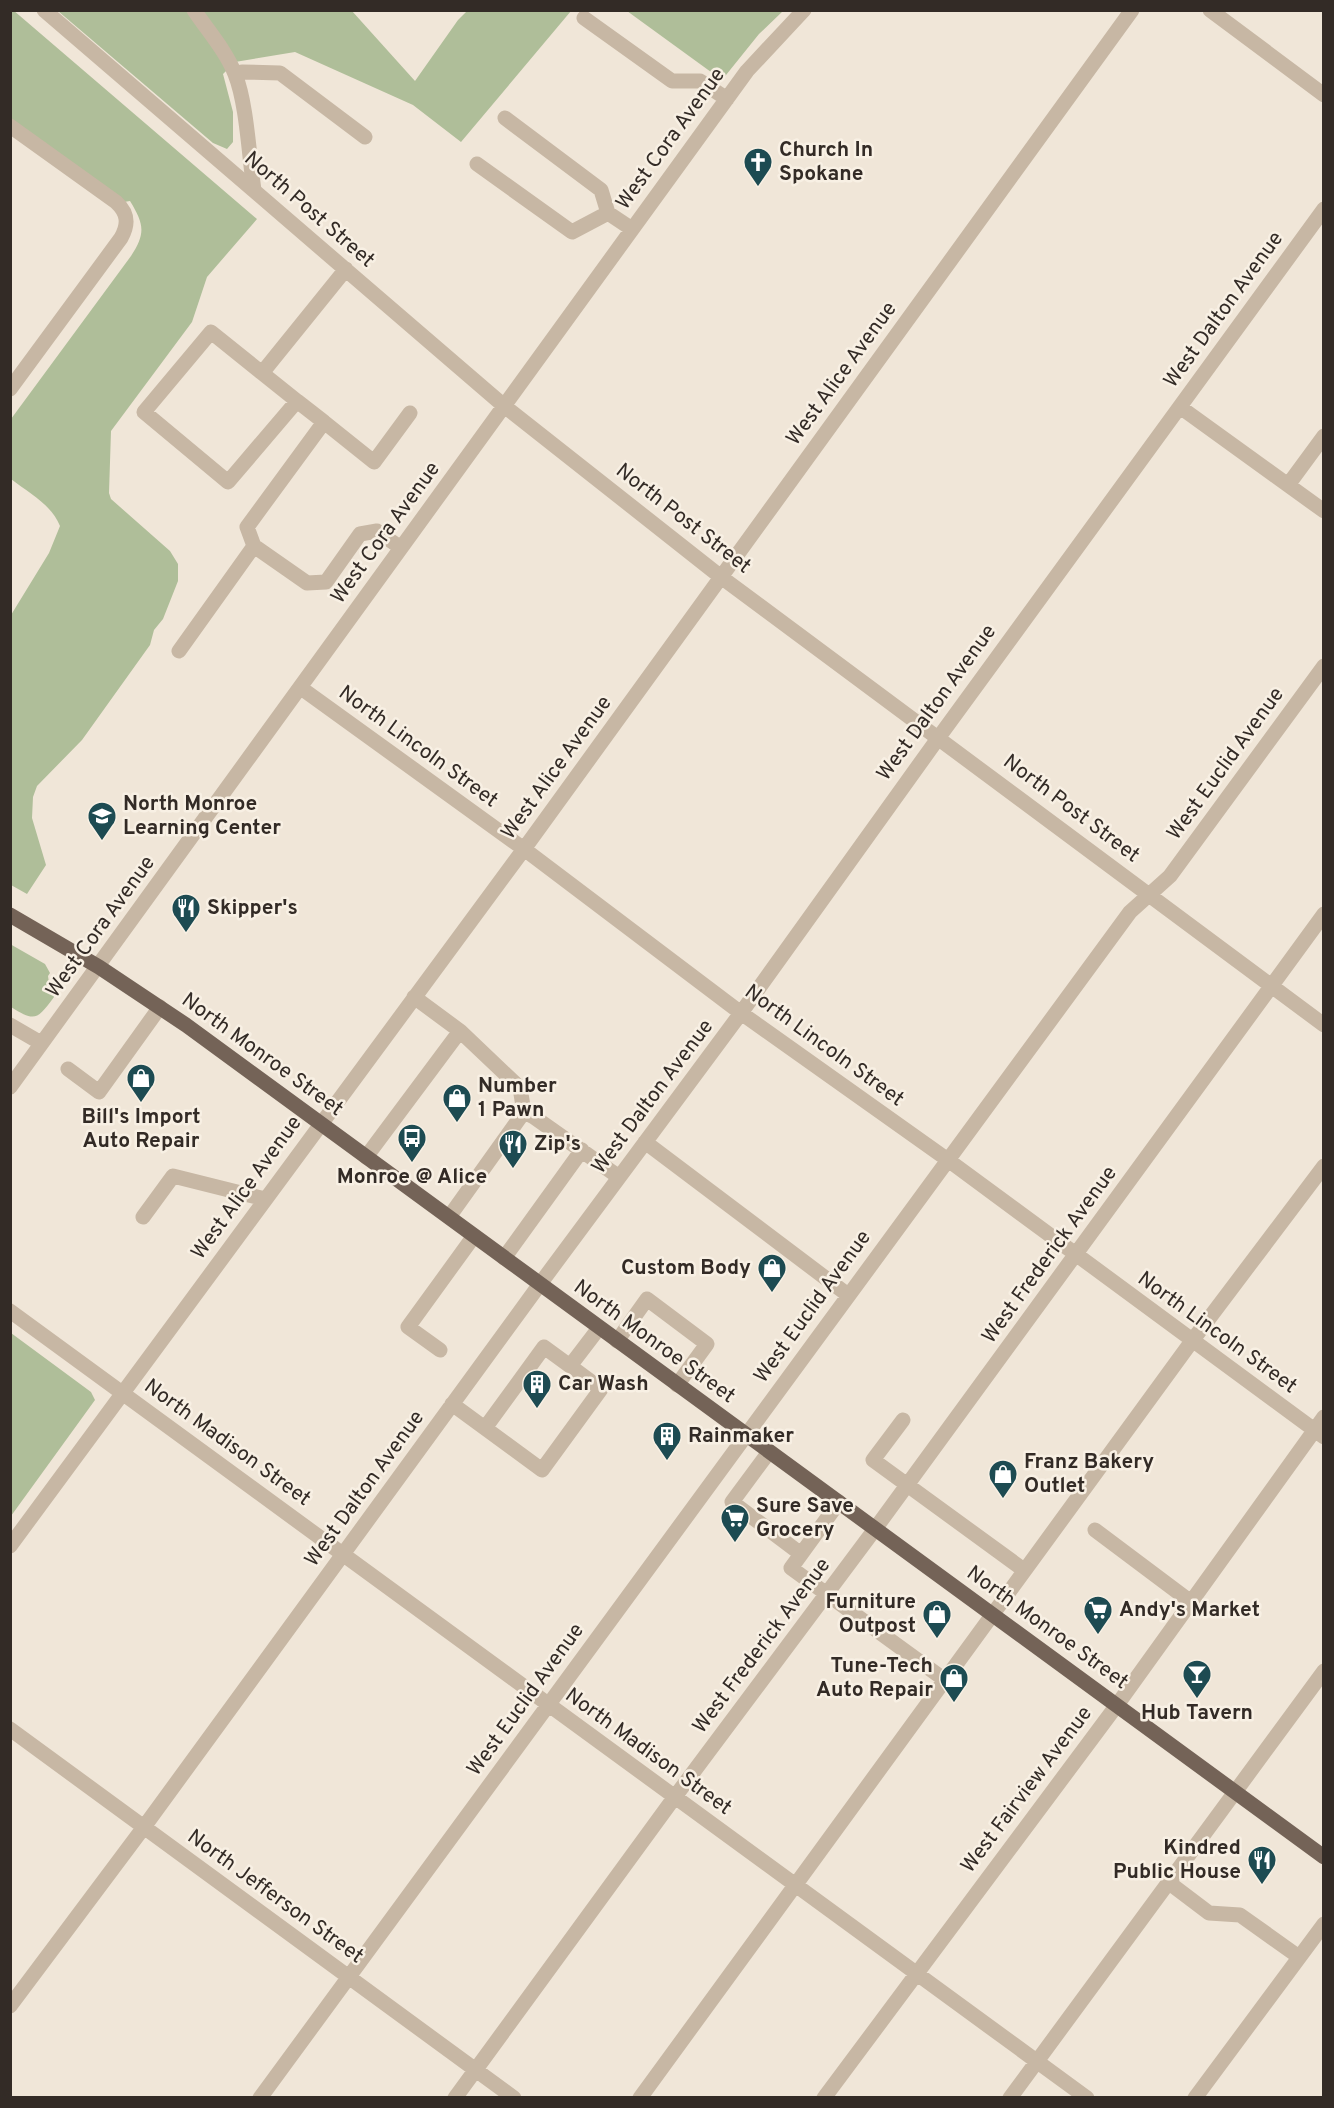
<svg xmlns="http://www.w3.org/2000/svg" width="1334" height="2108" font-family="Overpass,sans-serif">
<style>
.green{fill:#afbe99}
.lines{fill:none;stroke-linecap:round;stroke-linejoin:round}
.minor{stroke:#c7b7a4;stroke-width:15}
.major{stroke:#746357;stroke-width:15}
.labels{text-anchor:middle;dominant-baseline:central;stroke-width:5;stroke-linejoin:round;paint-order:stroke}
.street-label{font-size:21px;fill:#332b26;stroke:#f8f0e4}
.poi-label{font-size:21px;font-weight:bold;fill:#332b26;stroke:#f8f0e4;text-anchor:start}
</style>
<rect width="100%" height="100%" fill="#f0e6d8"/>
<path class="green" d="M13,10L257,219L207,277L192,322L111,431L109,493L111,499L170,551L178,564V581L163,619L154,630L150,645L82,740L37,786L33,797L32,818L46,865L27,894L11,885V615L49,553L60,526C51,504 29,493 11,479V419L131,256C146,233 144,224 130,201L124,202L11,119L10,11Z
M58,11H352L415,81L458,20L467,11H571L461,142L413,105L295,52L235,62L223,74L233,112V142L227,149L213,143Z
M627,11H783L759,34L722,80Z
M10,944L45,964L50,973L48,976L49,983L54,984L51,989L54,997C37,1020 35,1022 11,1007Z
M11,1333L91,1392L95,1400L11,1516Z"/>
<g class="lines">
<path class="minor" d="M44,10L503,405L721,577L1324,1025
M194,10C208,31 226,51 235,74C247,104 249,157 254,190
M1210,10L1324,95
M584,18L672,81H700L727,99
M235,74L242,72L280,73L365,137
M505,118L601,190L608,213L632,229
M10,126L116,202C128,213 129,224 121,238L10,389
M477,164L572,232L608,213
M262,373L297,401L228,482L144,412L211,332L262,373L346,269
M297,401L324,422L247,527L254,546L307,583L326,582L360,534L377,531L401,548
M1180,407L1324,511
M324,422L374,462L410,413
M1288,485L1324,436
M179,651L254,546
M301,688L524,849L741,1013L948,1160L1324,1437
M10,1025L41,1043
M460,1031L520,1088L524,1112L534,1117L619,1177
M68,1069L99,1092L160,1007
M10,1087L747,71L804,10
M645,1142L848,1295
M366,1157L460,1031L414,997
M143,1217L173,1176L265,1199
M449,1217L524,1112
M504,1258L582,1150
M10,1311L1087,2098
M617,1341L647,1299L707,1344L677,1385
M440,1350L408,1327L474,1236
M452,1404L542,1470L601,1389L570,1366L599,1328
M903,1420L873,1460L1024,1570
M485,1428L544,1347L570,1366
M769,1452L732,1502L801,1554
M839,1502L791,1568L945,1680
M1095,1530L1191,1602
M10,1546L524,849L1132,10
M10,1729L514,2098
M1168,1882L1209,1913L1240,1915L1299,1957
M10,2006L144,1827L540,1284L741,1013L939,737L1324,209
M260,2098L1130,912L1170,876L1324,666
M455,2098L674,1798L875,1529L1324,914
M640,2098L1192,1341L1324,1166
M824,2098L1117,1705L1324,1417
M1010,2098L1324,1671
M1195,2098L1324,1924"/>
<path class="major" d="M10,915L99,967L186,1025L1324,1857"/>
</g>
<defs>
<g id="church-pin" transform="scale(1.5)"><path d="M0 17L-7.5 6A9.5 9.5 0 1 1 7.5 6Z" fill="#1d4b52" stroke="#f8f0e4"/><path d="M-1.2-6h2.4v3.5h3.3v2.4h-3.3V6h-2.4V-.1h-3.3v-2.4h3.3Z" fill="#fff"/></g>
<g id="school-pin" transform="scale(1.5)"><path d="M0 17L-7.5 6A9.5 9.5 0 1 1 7.5 6Z" fill="#1d4b52" stroke="#f8f0e4"/><path d="M0-5L7-2L0 1L-7-2ZM-4 1L0 2.5L4 1V4Q0 6-4 4Z" fill="#fff"/></g>
<g id="restaurant-pin" transform="scale(1.5)"><path d="M0 17L-7.5 6A9.5 9.5 0 1 1 7.5 6Z" fill="#1d4b52" stroke="#f8f0e4"/><path d="M-5-6h1v4h1v-4h1v4h1v-4h1v5L-1.5 .5V6h-2V.5L-5-1ZM5-6V6H3V1.5H1.5Q1.5-4 5-6Z" fill="#fff"/></g>
<g id="shop-pin" transform="scale(1.5)"><path d="M0 17L-7.5 6A9.5 9.5 0 1 1 7.5 6Z" fill="#1d4b52" stroke="#f8f0e4"/><path d="M-5-2.5h2.3a2.7 3.5 0 0 1 5.4 0H5L5.5 6h-11ZM-1.5-2.5h3a1.5 2.3 0 0 0-3 0Z" fill="#fff"/></g>
<g id="bus-pin" transform="scale(1.5)"><path d="M0 17L-7.5 6A9.5 9.5 0 1 1 7.5 6Z" fill="#1d4b52" stroke="#f8f0e4"/><path d="M-5-6H5V4H4V6H2V4H-2V6H-4V4H-5ZM-3.5-4V0h7V-4ZM-3.5 1.2v1.5H-2V1.2ZM2 1.2v1.5H3.5V1.2Z" fill="#fff"/></g>
<g id="building-pin" transform="scale(1.5)"><path d="M0 17L-7.5 6A9.5 9.5 0 1 1 7.5 6Z" fill="#1d4b52" stroke="#f8f0e4"/><path d="M-4-6H4V6H1V3H-1V6H-4ZM-2.5-4.3h1.7v1.8h-1.7ZM.8-4.3h1.7v1.8H.8ZM-2.5-1h1.7V.8h-1.7ZM.8-1h1.7V.8H.8Z" fill="#fff"/></g>
<g id="supermarket-pin" transform="scale(1.5)"><path d="M0 17L-7.5 6A9.5 9.5 0 1 1 7.5 6Z" fill="#1d4b52" stroke="#f8f0e4"/><path d="M-6-5.5h2.5l.6 2H6L4.5 2H-2.5L-4.4-4H-6ZM-1.5 3.2a1.3 1.3 0 1 0 .1 0ZM3 3.2a1.3 1.3 0 1 0 .1 0Z" fill="#fff"/></g>
<g id="bar-pin" transform="scale(1.5)"><path d="M0 17L-7.5 6A9.5 9.5 0 1 1 7.5 6Z" fill="#1d4b52" stroke="#f8f0e4"/><path d="M-6-5H6L.8 .8V4.5H3.5V6h-7V4.5H-.8V.8Z" fill="#fff"/></g>
</defs>
<g fill-rule="evenodd">
<use href="#church-pin" x="758" y="162"/>
<use href="#school-pin" x="102" y="816"/>
<use href="#restaurant-pin" x="186" y="908"/>
<use href="#shop-pin" x="141" y="1078"/>
<use href="#shop-pin" x="457" y="1098"/>
<use href="#bus-pin" x="412" y="1138"/>
<use href="#restaurant-pin" x="513" y="1144"/>
<use href="#shop-pin" x="772" y="1268"/>
<use href="#building-pin" x="537" y="1384"/>
<use href="#building-pin" x="667" y="1436"/>
<use href="#shop-pin" x="1003" y="1474"/>
<use href="#supermarket-pin" x="735" y="1518"/>
<use href="#supermarket-pin" x="1098" y="1610"/>
<use href="#shop-pin" x="937" y="1614"/>
<use href="#bar-pin" x="1197" y="1674"/>
<use href="#shop-pin" x="954" y="1678"/>
<use href="#restaurant-pin" x="1262" y="1860"/>
</g>
<g class="labels">
<g class="street-label">
<text transform="translate(671 139) rotate(-54)">West Cora Avenue</text>
<text transform="translate(309 210) rotate(41)">North Post Street</text>
<text transform="translate(1224 310) rotate(-54)">West Dalton Avenue</text>
<text transform="translate(842 374) rotate(-54)">West Alice Avenue</text>
<text transform="translate(683 519) rotate(38)">North Post Street</text>
<text transform="translate(386 533) rotate(-54)">West Cora Avenue</text>
<text transform="translate(937 703) rotate(-54)">West Dalton Avenue</text>
<text transform="translate(418 747) rotate(36)">North Lincoln Street</text>
<text transform="translate(1226 764) rotate(-54)">West Euclid Avenue</text>
<text transform="translate(557 768) rotate(-54)">West Alice Avenue</text>
<text transform="translate(1071 809) rotate(37)">North Post Street</text>
<text transform="translate(101 927) rotate(-54)">West Cora Avenue</text>
<text transform="translate(824 1046) rotate(36)">North Lincoln Street</text>
<text transform="translate(262 1055) rotate(36)">North Monroe Street</text>
<text transform="translate(653 1097) rotate(-53)">West Dalton Avenue</text>
<text transform="translate(247 1188) rotate(-54)">West Alice Avenue</text>
<text transform="translate(1050 1255) rotate(-54)">West Frederick Avenue</text>
<text transform="translate(813 1307) rotate(-54)">West Euclid Avenue</text>
<text transform="translate(1217 1333) rotate(36)">North Lincoln Street</text>
<text transform="translate(654 1342) rotate(36)">North Monroe Street</text>
<text transform="translate(227 1443) rotate(36)">North Madison Street</text>
<text transform="translate(365 1489) rotate(-54)">West Dalton Avenue</text>
<text transform="translate(1047 1628) rotate(36)">North Monroe Street</text>
<text transform="translate(762 1646) rotate(-53)">West Frederick Avenue</text>
<text transform="translate(526 1700) rotate(-54)">West Euclid Avenue</text>
<text transform="translate(648 1752) rotate(36)">North Madison Street</text>
<text transform="translate(1027 1790) rotate(-53)">West Fairview Avenue</text>
<text transform="translate(275 1897) rotate(36)">North Jefferson Street</text>
</g>
<g class="poi-label">
<text x="779" y="150">Church In<tspan x="779" dy="24">Spokane</tspan></text>
<text x="123" y="804">North Monroe<tspan x="123" dy="24">Learning Center</tspan></text>
<text x="207" y="908">Skipper's</text>
<text x="478" y="1086">Number<tspan x="478" dy="24">1 Pawn</tspan></text>
<text x="141" y="1117" text-anchor="middle">Bill's Import<tspan x="141" dy="24">Auto Repair</tspan></text>
<text x="534" y="1144">Zip's</text>
<text x="412" y="1177" text-anchor="middle">Monroe @ Alice</text>
<text x="751" y="1268" text-anchor="end">Custom Body</text>
<text x="558" y="1384">Car Wash</text>
<text x="688" y="1436">Rainmaker</text>
<text x="1024" y="1462">Franz Bakery<tspan x="1024" dy="24">Outlet</tspan></text>
<text x="756" y="1506">Sure Save<tspan x="756" dy="24">Grocery</tspan></text>
<text x="916" y="1602" text-anchor="end">Furniture<tspan x="916" dy="24">Outpost</tspan></text>
<text x="1119" y="1610">Andy's Market</text>
<text x="933" y="1666" text-anchor="end">Tune-Tech<tspan x="933" dy="24">Auto Repair</tspan></text>
<text x="1197" y="1713" text-anchor="middle">Hub Tavern</text>
<text x="1241" y="1848" text-anchor="end">Kindred<tspan x="1241" dy="24">Public House</tspan></text>
</g>
</g>
<rect width="1334" height="2108" fill="none" stroke="#332b26" stroke-width="24"/>
</svg>
